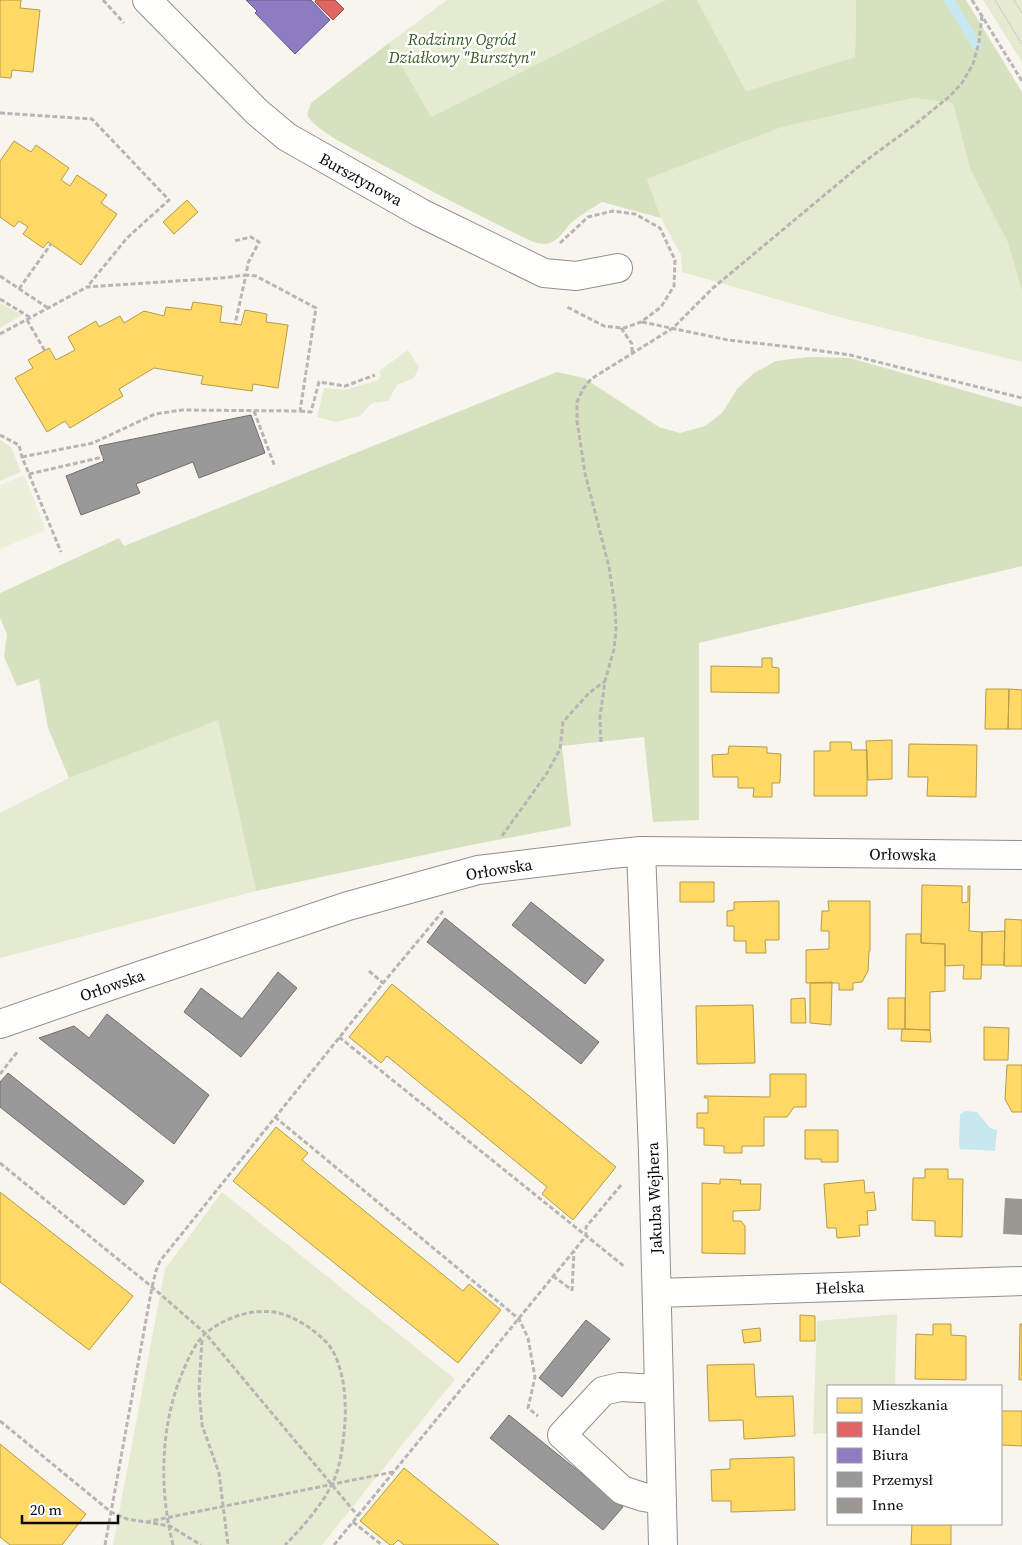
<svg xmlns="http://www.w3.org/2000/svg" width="1022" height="1545" font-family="'Source Serif 4',serif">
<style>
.green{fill:#e5ebd0}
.forest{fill:#d6e2bf}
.pitch{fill:#edf0d9}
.water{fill:#c8e8ef}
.homes{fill:#ffd966;stroke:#b69b4a}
.shops{fill:#e06666;stroke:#a04a4a}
.offices{fill:#8e7cc3;stroke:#665a8c}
.industry{fill:#999;stroke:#6e6e6e}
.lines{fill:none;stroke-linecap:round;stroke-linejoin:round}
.stream{stroke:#c8e8ef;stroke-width:10}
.building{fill:#9b9894}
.minor-casing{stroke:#91908d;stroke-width:30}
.path{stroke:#b7b6b5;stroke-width:3;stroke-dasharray:5 2.5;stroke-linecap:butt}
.minor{stroke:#fefefc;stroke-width:28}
.tram{stroke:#d4c5c7;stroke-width:1}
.labels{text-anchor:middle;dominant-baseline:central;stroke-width:5;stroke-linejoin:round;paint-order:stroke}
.park-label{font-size:16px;font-style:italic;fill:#365a22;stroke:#fff}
.street-label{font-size:16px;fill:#0a0a0a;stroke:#fff}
</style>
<rect width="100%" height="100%" fill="#f8f5ee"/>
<path class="green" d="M447,0H666L431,118L389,43Z
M697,0H856L855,57L746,91Z
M983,0H1022V62Z
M913,98L953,103L970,169L1008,243L1022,291V362L839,317L682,272L681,255L661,218L647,179L782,127Z
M0,303L22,315L0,328Z
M408,350L419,367L414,378L397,385L388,401L372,403L360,416L336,422L317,417L324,388L345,390L378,380L381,376L379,371Z
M0,440L11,447L21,472L0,481Z
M218,719L256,891L0,958V813L69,778Z
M222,1192L455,1379L322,1545H113L165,1269Z
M897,1314L895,1386H828V1433L813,1434L817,1321Z"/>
<path class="forest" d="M666,0H697L746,91L855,57L856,0H966L1022,92V291L1008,243L970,169L953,103L913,98L782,127L647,179L661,218L602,202C591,209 579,215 569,225C564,231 560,238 552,242C544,246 536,243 529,240C474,213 419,185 366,156C350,147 315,130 307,115L311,103L389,43L431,117Z
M808,357L850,358L1022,407V566L699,643V820L653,822L644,737L562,746L571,826L466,846L256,891L218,720L69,778L48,728L39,679L17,686L4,657L7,634L0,618V593L119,538L124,546L557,372L584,378L659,427L680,433L705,426L722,413L737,389L754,373L776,361Z"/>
<path class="pitch" d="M24,475L46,530L0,549V485Z"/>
<path class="water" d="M965,1111L977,1112L990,1128L997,1130L995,1151L960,1149L959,1143L960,1114Z"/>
<path class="homes" d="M0,0H21L20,8L40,10L33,72L12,70L11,78L0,77Z
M14,141L31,152L36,145L69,168L61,180L70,186L77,175L107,195L101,203L117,214L81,265L48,242L43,248L23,234L28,227L19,221L14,227L0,217V161Z
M187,200L198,212L174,234L163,222Z
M193,302L222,306L220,322L241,325L245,310L267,314L266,322L288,325L278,388L253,384L252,391L201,384L203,376L154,368L119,389L123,396L70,428L65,421L47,432L15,378L33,368L28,360L49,348L56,360L75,350L68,337L96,321L99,327L120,316L124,323L144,311L164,316L166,307L191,310Z
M762,658H772V667L779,668V693L711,692V666L762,667Z
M986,689H1009L1008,729H985Z
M1009,689L1022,690V729H1008Z
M892,740V779L868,780L866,741Z
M830,742H851L852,750H867V796H814V751H830Z
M909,744L977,745L976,797L927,796L928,777H908Z
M729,746L767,747V753L781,754L780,783H772V797H753L754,788H738V777H713L712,755L728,754Z
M680,882H714V902H680Z
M922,885L962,886V903L968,902V886H970L969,931L982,932L981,979H963L964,965L945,966V944L921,943Z
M779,901V940H765L766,953H746V941H734V926H727V911L734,910V902Z
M828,901H870V951H869L868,971L862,982L853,983V990H839V983H806V950L829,949V931H821L822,911H829Z
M1005,919L1022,920V966H1004Z
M1005,931L1004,965H982V932Z
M906,934H921V943L945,944V991L930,992V1030L905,1029Z
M832,982L831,1025L810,1023V983Z
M392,984L616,1167L573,1220L542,1194L547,1187L387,1056L381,1063L349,1037Z
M805,998L806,1023H791V999Z
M888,998H905V1029H888Z
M753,1005L755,1063L697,1064L696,1006Z
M984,1027L1009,1028L1008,1060H984Z
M902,1029L930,1030L931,1042L901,1041Z
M1007,1065H1022V1112H1012L1005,1099Z
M770,1074H806V1107H794L787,1117H764V1146H742V1153H724V1146L704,1145V1128H697V1113H708V1098H705L704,1096L770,1097Z
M276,1127L308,1153L302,1160L308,1165L463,1291L469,1284L501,1310L458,1363L233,1181Z
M805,1130H838V1162H821V1159H805Z
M925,1169H948V1179H963L962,1237L935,1236V1221L912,1220L913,1178H925Z
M720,1179L741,1180L740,1184H761L760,1210L733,1211V1221H741L745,1226V1254L702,1253V1183L720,1184Z
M864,1180L865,1193L874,1192L876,1210L867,1211L868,1225H859L860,1236L837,1238L836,1228H827L824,1184Z
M0,1192L133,1296L89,1350L0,1282Z
M800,1315L815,1316V1341H800Z
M933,1324H951V1335L966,1336V1380L915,1379L916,1334L933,1335Z
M1020,1324H1022V1380H1019Z
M760,1328L761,1341L744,1343L742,1330Z
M754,1364L756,1397L793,1396L795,1436L744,1439L743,1420L709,1421L707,1365Z
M1001,1411H1022V1446L1001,1445Z
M0,1444L86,1514L62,1545H10L0,1537Z
M794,1457L795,1510L731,1512V1501H712L711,1470L730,1469V1459Z
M404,1468L499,1545H404L398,1540L393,1545H390L360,1521Z
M912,1524H951V1545H911Z"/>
<path class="shops" d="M316,0H335L344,9L333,20L315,2Z"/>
<path class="offices" d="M246,0H311L330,20L295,54L255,13L257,11Z"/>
<path class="industry" d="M251,415L265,453L199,478L193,462L136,484L140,493L81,515L66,476L104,461L99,446Z
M531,902L604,960L585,984L512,925Z
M445,918L599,1042L581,1064L427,942Z
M278,972L297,988L241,1057L184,1012L201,988L242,1019Z
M107,1014L209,1095L174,1144L39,1038L74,1026L89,1038Z
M8,1073L144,1181L124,1205L0,1107V1082Z
M586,1320L610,1339L562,1397L539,1378Z
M509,1415L623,1507L603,1530L490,1438Z"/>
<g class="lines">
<path class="stream" d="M949,0L977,46"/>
</g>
<path class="building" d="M1005,1198L1022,1199V1235L1003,1234Z"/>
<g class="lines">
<g class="minor-casing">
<path id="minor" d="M147,0L257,112L287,137L421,213L544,273L576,276L618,268
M641,851L653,1152L663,1545
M0,1024L127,980L348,906L478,870L611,854L641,851L1022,855
M657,1293L1022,1281
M659,1389L620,1387L603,1391L562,1435L622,1490L643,1497L662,1500"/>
</g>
<path class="path" d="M103,0L124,23
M972,0L1022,81
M0,113L92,119L169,200L127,238L87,287
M560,243L588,217L613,211L635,214L660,228L675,260L674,286L661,307L641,322L624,328L604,326L567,307
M0,276L48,308
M19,289L51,244
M0,299L31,318
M27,320L45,351
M642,322L728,340L800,348L850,355L1022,398
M621,328L632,344V353
M0,334L87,287L222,278L246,275L248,263L259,242L251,237L234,241
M254,411L275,467
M300,411L311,412L319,382L345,386L375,375
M0,435L19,445L22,457L61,552
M22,457L93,443L155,414L182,410L300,411L316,308L256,276L246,275L235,324
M29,474L103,457
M601,742L600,717L605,681L614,649L616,630L615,607L609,567L585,473L577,421V402L583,389L591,379L673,328L713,288L864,162L913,126L950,96L962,83L973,64L979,42L982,15
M502,836L547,773L560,749L563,722L589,693L605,681
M369,971L383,983
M339,1037L625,1267
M0,1074L18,1051
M275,1117L519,1319L528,1338L535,1377L528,1408L538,1416
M0,1163L152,1287L205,1333L358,1516
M553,1276L572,1290
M572,1291L574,1251
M202,1340L199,1388L202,1425L219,1473L228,1545
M0,1421L111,1512L127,1519L170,1526L201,1545
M146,1522L393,1472
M353,1522L382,1545
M105,1545L152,1287L156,1271L160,1261L383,983L443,911
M173,1545C171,1535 168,1525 167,1515C160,1467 164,1416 183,1371C188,1359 196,1341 206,1333C228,1315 262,1305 288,1316C296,1319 304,1324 311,1329C323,1338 332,1346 337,1360C345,1381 346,1402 345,1423C343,1443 341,1468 331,1486C322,1505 300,1530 285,1545
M334,1545L586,1236V1227L622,1184"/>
<use href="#minor" class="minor"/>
<path class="tram" d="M995,0L1022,44
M1014,0L1022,13"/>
</g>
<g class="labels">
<g class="park-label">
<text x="462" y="39">Rodzinny Ogród<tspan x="462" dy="18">Działkowy "Bursztyn"</tspan></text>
</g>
<g class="street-label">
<text transform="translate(361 179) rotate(29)">Bursztynowa</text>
<text transform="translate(903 854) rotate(1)">Orłowska</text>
<text transform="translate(499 869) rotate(-9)">Orłowska</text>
<text transform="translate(112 985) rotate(-19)">Orłowska</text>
<text transform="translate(654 1198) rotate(-92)">Jakuba Wejhera</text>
<text transform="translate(840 1287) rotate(-2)">Helska</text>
</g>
</g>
<rect x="827" y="1385" width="175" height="140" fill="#ffffff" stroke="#9d9d9d"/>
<rect x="837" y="1398" width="25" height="15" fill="#ffd966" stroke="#9d9d9d"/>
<text x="872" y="1410" font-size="15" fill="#0a0a0a">Mieszkania</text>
<rect x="837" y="1422" width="25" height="15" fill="#e06666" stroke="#9d9d9d"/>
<text x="872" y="1435" font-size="15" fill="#0a0a0a">Handel</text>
<rect x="837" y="1448" width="25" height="15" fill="#8e7cc3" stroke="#9d9d9d"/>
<text x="872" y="1460" font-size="15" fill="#0a0a0a">Biura</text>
<rect x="837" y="1472" width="25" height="15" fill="#999999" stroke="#9d9d9d"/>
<text x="872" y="1485" font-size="15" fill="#0a0a0a">Przemysł</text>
<rect x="837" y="1498" width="25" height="15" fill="#9b9894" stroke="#9d9d9d"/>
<text x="872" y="1510" font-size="15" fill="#0a0a0a">Inne</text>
<path d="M22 1515v8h96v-8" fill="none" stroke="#0a0a0a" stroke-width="2.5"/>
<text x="30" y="1515" font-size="15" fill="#0a0a0a" stroke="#ffffff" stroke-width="4" paint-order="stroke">20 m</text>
</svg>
